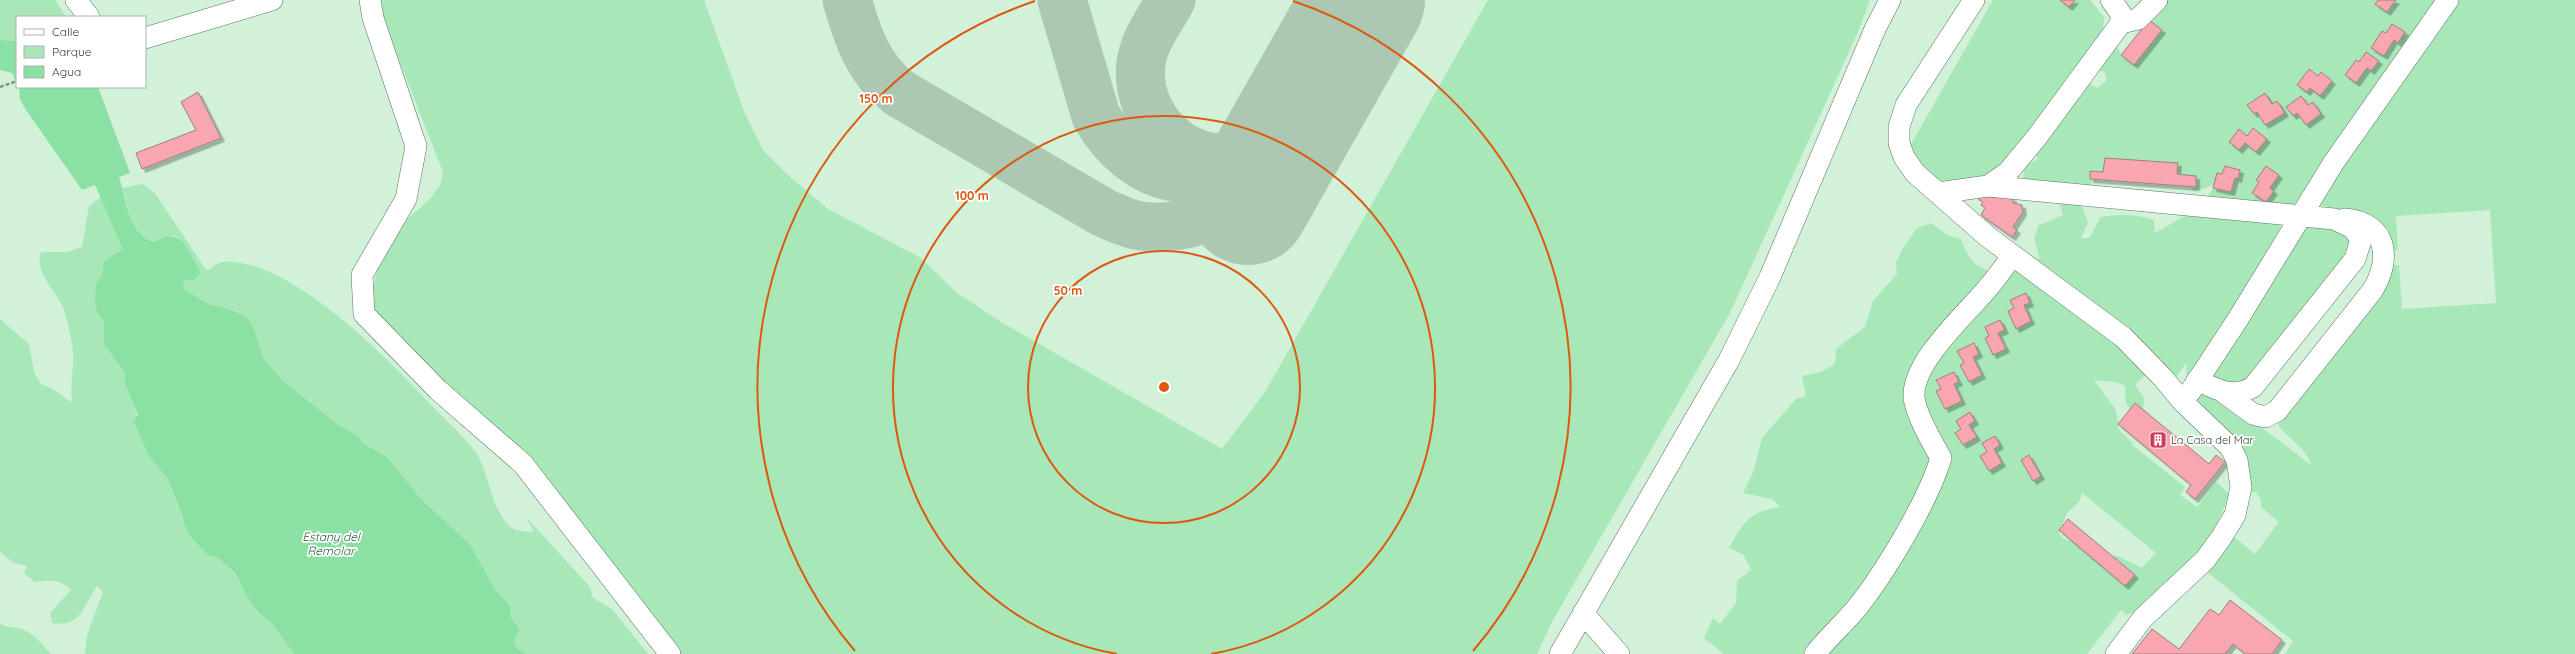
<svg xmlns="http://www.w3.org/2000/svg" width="2575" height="654" font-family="Quicksand,sans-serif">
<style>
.green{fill:#a8e8b8;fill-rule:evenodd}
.water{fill:#8be1a3}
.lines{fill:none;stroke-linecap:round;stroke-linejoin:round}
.taxiway{stroke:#acc8b2;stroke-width:49}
.runway{stroke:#acc8b2;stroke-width:122}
.building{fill:#f8a6af;stroke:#a37d80;filter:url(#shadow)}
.minor-casing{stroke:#58745f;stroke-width:22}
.path{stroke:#809685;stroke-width:2.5;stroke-dasharray:4 2;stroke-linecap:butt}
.minor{stroke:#fff;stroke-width:21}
.ring{fill:none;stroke:#df580e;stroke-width:2}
.labels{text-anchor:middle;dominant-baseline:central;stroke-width:3.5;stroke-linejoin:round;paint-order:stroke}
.poi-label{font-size:11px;fill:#323f35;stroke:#fff;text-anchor:start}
.water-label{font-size:12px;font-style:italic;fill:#225f37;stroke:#fff}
.centre{fill:#df580e;stroke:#fff;stroke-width:2}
.ring-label{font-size:12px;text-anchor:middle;font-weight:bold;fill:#df580e;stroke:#fff;stroke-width:3.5;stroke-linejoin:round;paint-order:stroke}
</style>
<defs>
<filter id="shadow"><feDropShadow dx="3.5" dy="3.5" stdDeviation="0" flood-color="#0004"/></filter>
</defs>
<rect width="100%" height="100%" fill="#d1f1d8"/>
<path class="green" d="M0,0H55L66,17H17V41L0,40Z
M379,0H704L745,114L763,150L789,176L828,209L921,258L956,292L1001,322L1222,449L1265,392L1488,0H1870L1858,32L1730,313L1553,620L1537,654H681L645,606L508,442L395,334L374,309L370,299L378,267L392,233L431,198L440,185L443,172L385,24Z
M1993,0H2060L2069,7L2075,0H2090L2104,17L2103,33L2059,88L2087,82L2097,88L2107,80L2104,71H2091L2105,45L2118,48L2121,55L2134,65L2161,30L2149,20L2164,0H2443L2299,208L2270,220L2280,225L2283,232L2236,334L2308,225C2327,224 2352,227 2353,251L2245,386L2249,418L2311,465C2307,448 2286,438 2277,423L2390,265H2399L2402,309L2496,303L2490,210L2396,216L2398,250H2391L2363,215L2320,205L2321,195L2456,0H2575V654H2285L2293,641L2206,571L2233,536L2255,554L2279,522L2261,507V500L2256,492L2249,493L2181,391L2187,376L2186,363L2175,379L2147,374L2135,385L2144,398L2143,410L2134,413L2126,404L2125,386L2116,382L2094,380L2116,410L2119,430L2134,444H2131L2185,487L2180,495L2197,507L2216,482L2229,494C2212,548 2178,572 2139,610L2127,615L2121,610L2087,654H1724L1704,638L1713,618L1720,624L1736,603L1737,581L1751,570L1744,555L1729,548C1744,522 1749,512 1780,507L1772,499L1743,493L1754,470L1762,438L1796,399L1806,396L1802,376L1821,372L1835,364L1836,349L1865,327L1873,301L1897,274L1896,263L1902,250L1916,229L1931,223L1949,236L1961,239C1969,260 1973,266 1995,273L2022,253L2040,259L2034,238L2039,225L2063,215L2060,205L2050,199L2023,193L2024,166L2038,159L2032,149C2006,163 1961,197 1932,176C1923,170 1916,155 1910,146ZM2105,158L2177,163V174L2193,175L2190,183L2193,192L2217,184L2197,209L2155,233L2154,220C2137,214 2118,214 2100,217L2090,238H2081L2088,223L2079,197L2090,189L2093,178L2091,171L2103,172ZM2082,493L2156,553L2142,568L2118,556L2101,555L2088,545L2064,539L2059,534L2067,513L2079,502Z
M143,184L154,192L207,271C211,268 217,263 222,262C291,257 391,362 435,409C448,423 465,437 476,453C489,471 493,521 516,530C520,532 529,531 534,532L526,517L590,587L593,598L612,609L648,654H526L516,647L513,640L520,628L510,616L509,607L495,589L470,544L422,500L387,457L364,444L358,436L340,426L283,381L263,357L254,329L234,312L208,304L183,288L184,281L194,280L201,273L185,245L176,236L161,237L154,242C131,236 129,209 122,188Z
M101,197L124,249L104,261L102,274L96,285L97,312L104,322V344L124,372L125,383L132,399L149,456L168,479L182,518L217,557L236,574L246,595L258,612L270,621L294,654H85L87,635L103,592L97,586C83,606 81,628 52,623L50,613L71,590C60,579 50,580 35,582L24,573L27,566L14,563L0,552V319L29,344L34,372L41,384C56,389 59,395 72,402C70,385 74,369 73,352C72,341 68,324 65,313C59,292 34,276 41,252H67L82,247L89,206Z
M0,623C7,629 17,626 24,630C35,635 43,645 51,654H0Z"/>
<path class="water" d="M0,40L17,41V84L12,73L0,70Z
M19,87H98L130,173L119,177C126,199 129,236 154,242C181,224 189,252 201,273L194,280L184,281L183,288L208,304L234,311L248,319L254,329L263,357L283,381L340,426L358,436L364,444L387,457L422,500L470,544L495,589L510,607V616L520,629L514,640L516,647L526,654H294L270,621L258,612L246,595L236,574L217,557L208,555L189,535L168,479L149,456L134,422L138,415L125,383L124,372L104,344V322L97,312L95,301L96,285L102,274L104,261L123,249L95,185L82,190L26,110L20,99Z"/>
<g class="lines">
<path class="taxiway" d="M847,0C858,38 868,68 899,93L1104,213C1116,218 1129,225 1141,226C1179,231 1221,218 1248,191C1257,183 1264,172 1272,163
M1062,0L1096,116C1135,184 1205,199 1268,152
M1171,0C1160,20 1144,40 1141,63C1134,119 1187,171 1243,155C1262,150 1277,136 1293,125"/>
<path class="runway" d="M1248,204L1364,0"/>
</g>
<path class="building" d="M2060,0H2075L2069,7Z
M2378,0H2396L2387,12L2375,4Z
M2149,20L2162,30L2134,65L2121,55Z
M2392,24L2405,32L2398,43L2394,40L2384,56L2371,48L2382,31L2386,33Z
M2366,52L2379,61L2371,71L2367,68L2356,83L2345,75L2356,60L2359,62Z
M2309,69L2318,76L2321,72L2332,81L2320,96L2310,88L2307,92L2297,85Z
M198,92L221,138L142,169L136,153L196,130L181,102Z
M2265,93L2272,104L2277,101L2285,113L2265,125L2257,112L2254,114L2247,105Z
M2301,96L2308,105L2313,102L2321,114L2306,125L2297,113L2293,116L2286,107Z
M2253,128L2267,139L2256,152L2245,143L2239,150L2229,142L2239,129L2247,136Z
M2105,158L2178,163L2177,174L2196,176V187L2090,179V171L2103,172Z
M2225,166L2240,170L2238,179L2235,178L2231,192L2213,188L2217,173L2222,174Z
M2266,166L2279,175L2270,188L2274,191L2266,202L2252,193L2259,182L2256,180Z
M1979,196L2013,198V203L2022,205L2023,212L2013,227L2017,230L2012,237L1981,215L1985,208L1981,205L1983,202L1979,200Z
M2026,293L2030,303L2024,305L2031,321L2016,329L2008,311L2014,308L2010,300Z
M2000,320L2005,330L1998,333L2006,349L1993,355L1985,338L1989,336L1985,327Z
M1974,343L1979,354L1973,357L1982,375L1969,382L1960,365L1964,363L1957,351Z
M1954,372L1959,382L1954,384L1962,401L1945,409L1936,391L1941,389L1936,380Z
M2135,403L2209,464L2216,455L2225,462L2195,499L2186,492L2191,485L2118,424Z
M1970,412L1975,421L1969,425L1977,437L1963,445L1955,433L1961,429L1956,421Z
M1995,436L2000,445L1994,449L2002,463L1989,471L1980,456L1987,452L1982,443Z
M2029,455L2041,476L2033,481L2021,460Z
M2068,519L2135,575L2125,586L2059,530Z
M2230,600L2282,640L2272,654H2245L2233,644L2225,654H2132L2152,629L2179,649L2210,609L2219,615Z"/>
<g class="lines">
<g class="minor-casing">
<path id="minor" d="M76,0L89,17
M370,0L373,18L416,146L406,199L362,275L364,314L438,390L523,464L670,654
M1974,0L1906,105L1899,127V143L1904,157L1915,173L1988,237L2123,337L2163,378L2183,402L2230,447L2237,460L2241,487L2235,515L2221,538L2205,560L2143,618L2116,654
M2121,23L2138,19L2157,0
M145,38L272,0
M1988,186L2008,172L2037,137L2121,23V14L2111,0
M1938,193L1988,186L2334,219L2353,228L2361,240L2355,259L2253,387C2232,399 2218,390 2197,380
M2190,392L2238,319L2334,162L2448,0
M2223,392L2253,414L2265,417L2277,411L2372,291C2392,260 2388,222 2344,219
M1583,613L1619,654
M1560,654L1729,360L1770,277L1875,29L1890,0
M1815,654C1829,636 1846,622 1860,604C1887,569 1928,501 1941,458C1933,444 1915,413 1914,397C1912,360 1971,310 1992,283C1999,274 2006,265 2012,256"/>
</g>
<path class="path" d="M0,87L17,81"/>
<use href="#minor" class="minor"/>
</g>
<g class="ring">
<circle cx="1164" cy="387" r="136"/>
<path d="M1117 654A271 271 0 1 1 1211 654"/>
<path d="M855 651A407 407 0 0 1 1035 1M1293 1A407 407 0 0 1 1473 651"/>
</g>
<defs>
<g id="building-square" transform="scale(0.9)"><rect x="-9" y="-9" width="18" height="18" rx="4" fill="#cc3c5c" stroke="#fff"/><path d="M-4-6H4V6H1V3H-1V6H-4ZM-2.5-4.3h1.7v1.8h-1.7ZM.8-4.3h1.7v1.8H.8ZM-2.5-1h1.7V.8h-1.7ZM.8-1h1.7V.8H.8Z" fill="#fff"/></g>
</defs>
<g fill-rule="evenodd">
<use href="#building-square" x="2158" y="440"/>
</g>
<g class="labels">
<g class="poi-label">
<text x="2171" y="440">La Casa del Mar</text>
</g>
<g class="water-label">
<text x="331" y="536">Estany del<tspan x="331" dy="14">Remolar</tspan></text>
</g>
</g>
<circle cx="1164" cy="387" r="6" class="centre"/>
<g class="ring-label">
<text x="876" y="103">150 m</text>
<text x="972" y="200">100 m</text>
<text x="1068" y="295">50 m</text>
</g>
<rect x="16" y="16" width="130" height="72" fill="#ffffff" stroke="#adb2ae"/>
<rect x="24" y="29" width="20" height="6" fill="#ffffff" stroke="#adb2ae"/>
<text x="52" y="36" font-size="12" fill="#323f35">Calle</text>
<rect x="24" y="46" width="20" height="12" fill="#a8e8b8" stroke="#adb2ae"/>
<text x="52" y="56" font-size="12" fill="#323f35">Parque</text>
<rect x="24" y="66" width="20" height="12" fill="#8be1a3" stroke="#adb2ae"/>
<text x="52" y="76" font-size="12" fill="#323f35">Agua</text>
</svg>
